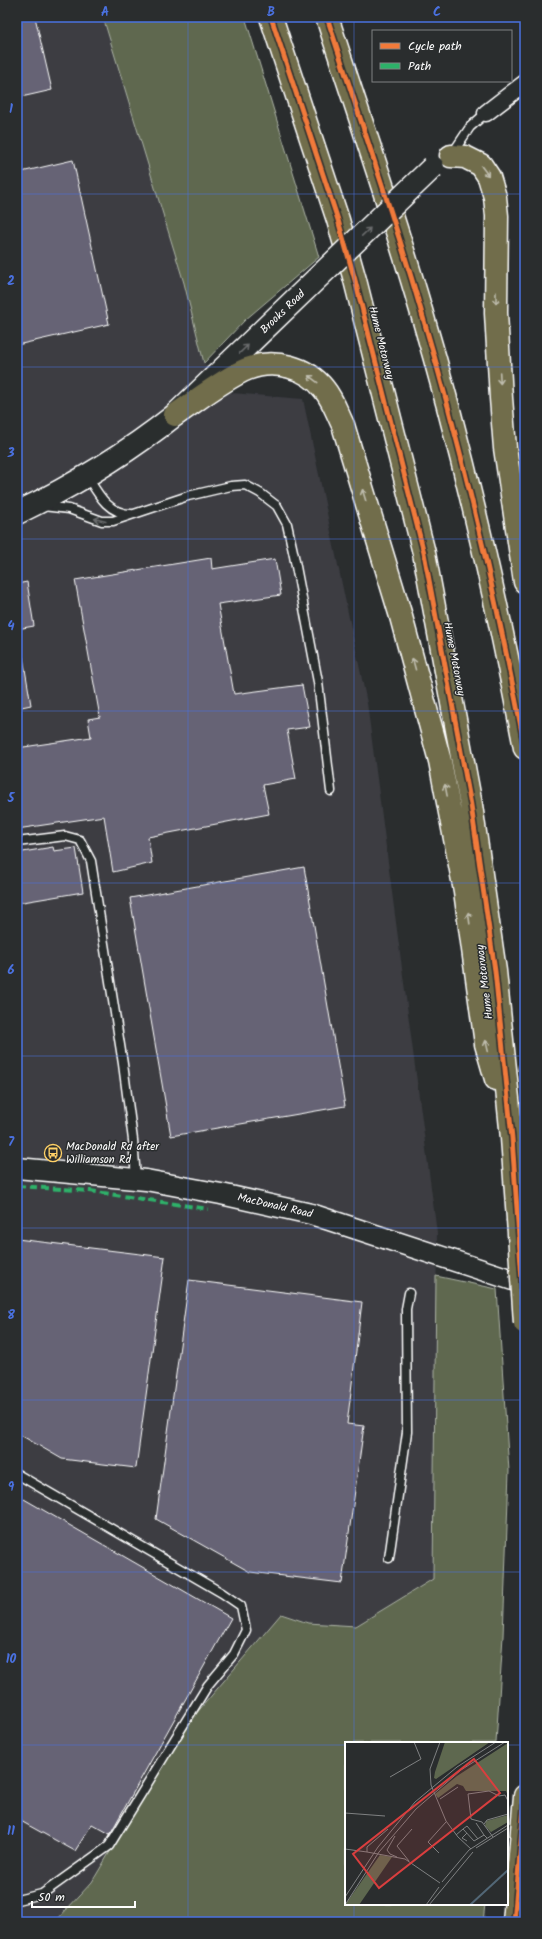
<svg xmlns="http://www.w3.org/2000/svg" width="542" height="1939" font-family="Kalam,sans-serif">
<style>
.built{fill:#3c3d43}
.green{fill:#5e684f;stroke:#aeb4a7}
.building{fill:#666374;stroke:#fff}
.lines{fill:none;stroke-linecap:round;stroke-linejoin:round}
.service-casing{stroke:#fff;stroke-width:11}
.minor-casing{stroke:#fff;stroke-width:19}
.tertiary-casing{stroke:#fff;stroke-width:23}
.secondary-casing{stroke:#fff;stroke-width:25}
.motorway-casing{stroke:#fff;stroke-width:25}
.service{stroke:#2a2d2e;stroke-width:8}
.minor{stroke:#2a2d2e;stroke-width:16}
.tertiary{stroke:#2a2d2e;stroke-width:20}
.secondary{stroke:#2a2d2e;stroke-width:22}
.motorway{stroke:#716d4b;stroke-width:22}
.secondary-bridge-casing{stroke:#fff;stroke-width:25;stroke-linecap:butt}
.motorway-bridge-casing{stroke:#fff;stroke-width:25;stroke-linecap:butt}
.secondary-bridge{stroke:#2a2d2e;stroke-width:22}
.motorway-bridge{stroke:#716d4b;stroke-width:22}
.quiet{stroke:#2db169;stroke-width:4;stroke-dasharray:8 4;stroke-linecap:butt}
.cycleway-casing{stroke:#2a2d2e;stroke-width:8}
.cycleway{stroke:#f17a3a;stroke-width:5}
.oneway{stroke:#bfbdae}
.oneway2{stroke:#6a6c6d}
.grid{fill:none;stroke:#4a71e0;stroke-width:1;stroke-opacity:0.55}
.labels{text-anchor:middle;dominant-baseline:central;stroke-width:3;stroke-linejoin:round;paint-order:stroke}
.street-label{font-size:11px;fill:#fff;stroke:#2a2d2e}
.poi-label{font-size:11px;fill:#fff;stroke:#2a2d2e;text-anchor:start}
.inset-river{fill:none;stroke:#526776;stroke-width:2}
.inset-road{fill:none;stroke:#7f8182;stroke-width:1}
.view{fill:#da3e3e;fill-opacity:0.15;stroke:#da3e3e;stroke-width:2}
.inset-edge{fill:none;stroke:#fff;stroke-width:2}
.neatline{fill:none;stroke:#4a71e0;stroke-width:1.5}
.grid-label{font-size:13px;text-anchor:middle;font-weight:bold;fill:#4a71e0}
</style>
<rect width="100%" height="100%" fill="#2a2d2e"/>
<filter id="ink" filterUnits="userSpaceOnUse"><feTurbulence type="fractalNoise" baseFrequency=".025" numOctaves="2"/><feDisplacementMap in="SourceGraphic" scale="8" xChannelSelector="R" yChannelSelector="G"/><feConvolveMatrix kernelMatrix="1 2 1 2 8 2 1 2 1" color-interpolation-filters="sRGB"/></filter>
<g filter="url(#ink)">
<path class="built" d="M17,17H103L184,283L204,363L232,393L303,399L367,703L437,1233L433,1579L356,1626L308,1623L281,1614L183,1729L92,1882L55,1922H17Z"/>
<path class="green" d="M103,17H245L319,257L245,320L204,363L184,283Z
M436,1276L497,1289L509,1471L503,1636L496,1743H346V1904H485L483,1922H55L92,1882L183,1729L281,1614L308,1623L356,1626L433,1579Z"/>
<path class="building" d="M17,17H35L52,90L17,98Z
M73,160L109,324L17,345V173Z
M211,558L212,569L275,559L281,595L218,604L234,694L302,685L310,727L287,730L296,779L263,785L269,814L148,837L152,863L113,872L104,816L17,829V748L91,737L88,719L100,717L75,580Z
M27,582L34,626L17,629V584Z
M23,657L31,705L17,708V658Z
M53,847L54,851L76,848L83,892L17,903V853Z
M304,867L345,1106L171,1136L130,898Z
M17,1239L165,1257L136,1468L62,1459L17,1433Z
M189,1280L362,1302L347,1424L364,1426L342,1583L250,1572L156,1519Z
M17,1495L231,1618L110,1834L92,1824L75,1851L17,1819Z"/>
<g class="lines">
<g class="service-casing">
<path id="service" d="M452,154L470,127L486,113
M87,476C98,494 108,514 131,514
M43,506L69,509L102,521H113L188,496L231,486L245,485L260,493L277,506L287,524L294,556L318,682L331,791
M17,842L65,836L80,840L91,861L123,1064L133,1140L136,1178
M17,1474L222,1593L241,1606L246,1630L234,1654L208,1685L109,1846L42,1894L17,1900
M389,1558L407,1432L406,1309L409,1293"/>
</g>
<g class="minor-casing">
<path id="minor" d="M486,113L525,83"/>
</g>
<g class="tertiary-casing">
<path id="tertiary" d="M17,1168L146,1180L221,1194L311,1214L525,1284"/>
</g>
<g class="secondary-casing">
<path id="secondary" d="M17,513C73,486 126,454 175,415L308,287"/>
</g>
<g class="motorway-casing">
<path id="motorway" d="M271,17L338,220L355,280L424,553L471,805L495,971L512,1138L518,1219
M327,17C358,114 392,210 420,307C463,452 497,600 525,748
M451,156L465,157L481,165L489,177L495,197L497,216L496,313L501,398L505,448L525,582
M175,415C196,401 225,378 247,369C274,358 307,367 324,389C333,400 337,413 343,425L400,613L440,761L465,891L486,1044L496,1079
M514,1922L525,1796"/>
</g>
<use href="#service" class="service"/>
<use href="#minor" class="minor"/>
<use href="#tertiary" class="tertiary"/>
<use href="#secondary" class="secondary"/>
<use href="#motorway" class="motorway"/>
<g class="secondary-bridge-casing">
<path id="secondary-bridge" d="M308,287L433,167"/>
</g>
<g class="motorway-bridge-casing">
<path id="motorway-bridge" d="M518,1219L525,1323"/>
</g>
<use href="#secondary-bridge" class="secondary-bridge"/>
<use href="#motorway-bridge" class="motorway-bridge"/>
<path class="quiet" d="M17,1186L90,1191L208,1209"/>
<g class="cycleway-casing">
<path id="cycleway" d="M271,17L338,220L355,280L424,553L471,805L495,971L512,1138L525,1323
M327,17C358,114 392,210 420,307C463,452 497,600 525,748
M514,1922L525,1796"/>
</g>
<use href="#cycleway" class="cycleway"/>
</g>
<defs><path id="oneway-shaft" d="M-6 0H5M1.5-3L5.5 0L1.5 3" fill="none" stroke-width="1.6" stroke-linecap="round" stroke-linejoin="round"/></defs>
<g class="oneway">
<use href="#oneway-shaft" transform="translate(485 171) rotate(53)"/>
<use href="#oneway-shaft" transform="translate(496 298) rotate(90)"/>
<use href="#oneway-shaft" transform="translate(500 378) rotate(87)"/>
<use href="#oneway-shaft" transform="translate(313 379) rotate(-143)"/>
<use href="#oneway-shaft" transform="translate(364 495) rotate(-107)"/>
<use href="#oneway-shaft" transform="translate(414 664) rotate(-105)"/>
<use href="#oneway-shaft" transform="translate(446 790) rotate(-101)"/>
<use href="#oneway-shaft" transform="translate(469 918) rotate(-98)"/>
<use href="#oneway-shaft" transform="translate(487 1046) rotate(-103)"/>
</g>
<g class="oneway2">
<use href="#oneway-shaft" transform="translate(366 232) rotate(-44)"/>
<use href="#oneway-shaft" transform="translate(244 349) rotate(-44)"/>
<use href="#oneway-shaft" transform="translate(100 520) rotate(-166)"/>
</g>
</g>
<path class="grid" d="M188,17V1922M354,17V1743M17,194H525M17,367H525M17,539H525M17,711H525M17,883H525M17,1056H525M17,1228H525M17,1400H525M17,1572H525M17,1745H346M507,1745H525M354,1904V1922"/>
<defs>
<g id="bus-ring" transform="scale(0.9)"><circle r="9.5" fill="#2a2d2e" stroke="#ffd166" stroke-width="1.5"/><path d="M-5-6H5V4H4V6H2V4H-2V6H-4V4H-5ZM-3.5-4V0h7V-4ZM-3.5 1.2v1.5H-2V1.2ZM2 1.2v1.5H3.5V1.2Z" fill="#ffd166"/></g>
</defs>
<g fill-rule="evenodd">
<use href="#bus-ring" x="53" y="1153"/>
</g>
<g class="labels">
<g class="street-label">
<text transform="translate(283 312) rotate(-44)">Brooks Road</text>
<text transform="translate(381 343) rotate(76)">Hume Motorway</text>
<text transform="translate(454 659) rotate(79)">Hume Motorway</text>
<text transform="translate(485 982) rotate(-97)">Hume Motorway</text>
<text transform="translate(275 1206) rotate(13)">MacDonald Road</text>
</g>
<g class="poi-label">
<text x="66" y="1147">MacDonald Rd after<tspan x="66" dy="13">Williamson Rd</tspan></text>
</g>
</g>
<g transform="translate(345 1742)">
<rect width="163" height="163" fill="#2a2d2e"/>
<path d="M100,0H145L91,37L89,36L90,30ZM163,1V54L161,49H121L118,44L112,42L93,56L90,52L112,34ZM163,73V80L146,90L140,84L141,79ZM35,113L47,115L14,163H0Z" fill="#5e684f"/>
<path class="inset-river" d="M125,163L163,128"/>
<path class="inset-road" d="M95,0L85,27L86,43L101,79L113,95L126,107M45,35L76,17L69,0M95,57L113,45M0,71L40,74M131,81L139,93M139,82L142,78L163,72M118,87L122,84L133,97M111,93L118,87L129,99L139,93L142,96M50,94L42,108L45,112L52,115M148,95L137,80L126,77L123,52L144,49L154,54L160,53L163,59M122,99L117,96L122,91M131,106L163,86M0,107L22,110M22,110L60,117L95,141M22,110V105L43,87M94,111L83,100L101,80M64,119L52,104L67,87M97,140L124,108L163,83M0,155L33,105L70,60L112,25L151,0M0,163L34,110L71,67L116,28L160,0M81,163L94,145M84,163L128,110"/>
<path class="view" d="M129,17L155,51L34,146L8,112Z"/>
<rect width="163" height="163" class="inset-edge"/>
</g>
<rect width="542" height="1939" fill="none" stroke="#2a2d2e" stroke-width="44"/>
<rect x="372" y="30" width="140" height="52" fill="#2a2d2e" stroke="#7f8182"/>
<rect x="380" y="43" width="20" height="6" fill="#f17a3a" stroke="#7f8182"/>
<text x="408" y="50" font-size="12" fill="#ffffff">Cycle path</text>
<rect x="380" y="63" width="20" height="6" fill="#2db169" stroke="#7f8182"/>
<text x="408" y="70" font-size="12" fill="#ffffff">Path</text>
<path d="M32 1901v6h103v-6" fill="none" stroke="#ffffff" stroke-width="2"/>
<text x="38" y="1901" font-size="12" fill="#ffffff" stroke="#2a2d2e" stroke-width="3" paint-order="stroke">50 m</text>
<rect x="22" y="22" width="498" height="1895" class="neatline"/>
<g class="grid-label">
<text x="105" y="16">A</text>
<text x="271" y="16">B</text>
<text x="437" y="16">C</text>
<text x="11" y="113">1</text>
<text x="11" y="285">2</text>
<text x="11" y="457">3</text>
<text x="11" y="630">4</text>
<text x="11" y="802">5</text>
<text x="11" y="974">6</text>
<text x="11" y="1146">7</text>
<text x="11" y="1319">8</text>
<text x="11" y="1491">9</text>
<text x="11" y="1663">10</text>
<text x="11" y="1835">11</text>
</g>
</svg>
